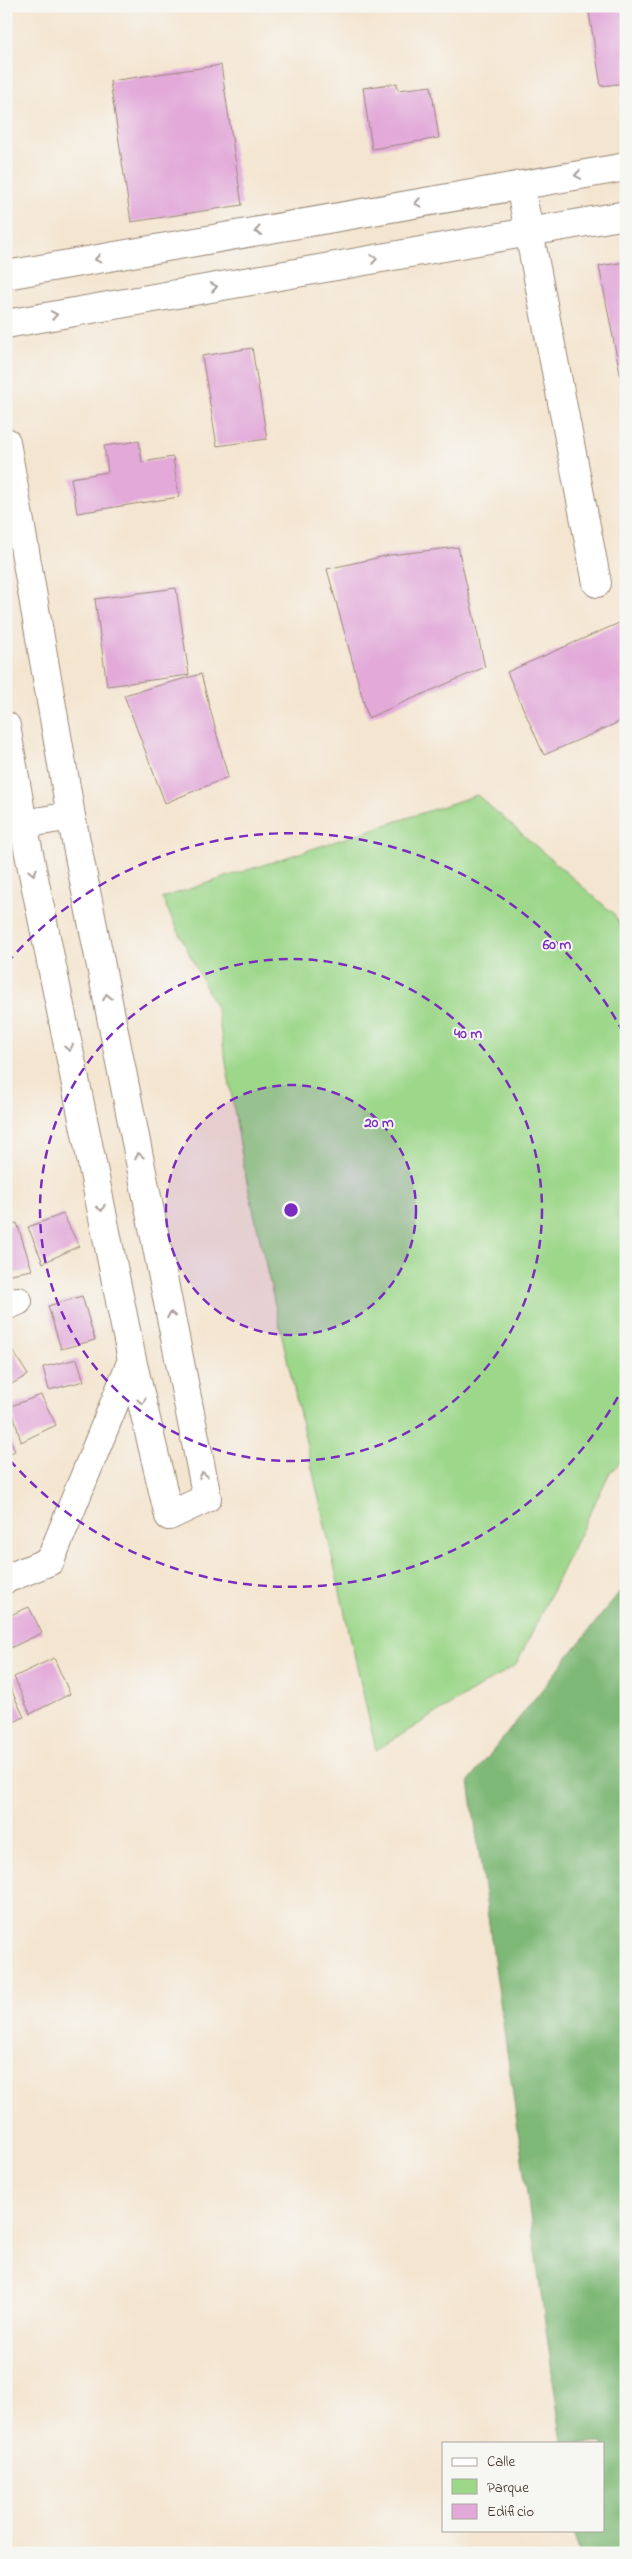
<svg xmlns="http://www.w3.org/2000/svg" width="632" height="2559" font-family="'Indie Flower',sans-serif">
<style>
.green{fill:#9dd78a;stroke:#6c8054}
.forest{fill:#7eb876;stroke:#5c714a}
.building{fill:#e2a9d9}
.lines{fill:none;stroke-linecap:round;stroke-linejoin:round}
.street-casing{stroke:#988877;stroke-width:30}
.street{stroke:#fff;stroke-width:28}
.oneway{stroke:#a79f9a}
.ring{fill:none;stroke:#7b2cbf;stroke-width:2.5;stroke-dasharray:9 6}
.centre{fill:#7b2cbf;stroke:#f6f6f2;stroke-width:2.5}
.ring-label{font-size:15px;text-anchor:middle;font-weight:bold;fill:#7b2cbf;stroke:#f6f6f2;stroke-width:4;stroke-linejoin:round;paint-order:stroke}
</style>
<rect width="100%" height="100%" fill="#f6f6f2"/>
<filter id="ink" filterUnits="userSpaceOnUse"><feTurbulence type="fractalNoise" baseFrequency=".02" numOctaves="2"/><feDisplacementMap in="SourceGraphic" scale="10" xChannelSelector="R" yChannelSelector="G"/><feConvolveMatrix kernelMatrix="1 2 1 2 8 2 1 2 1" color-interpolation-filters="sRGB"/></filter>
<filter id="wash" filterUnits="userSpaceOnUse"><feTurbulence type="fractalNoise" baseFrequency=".0096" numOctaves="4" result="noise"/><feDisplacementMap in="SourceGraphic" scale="20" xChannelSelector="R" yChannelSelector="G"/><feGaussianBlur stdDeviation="1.12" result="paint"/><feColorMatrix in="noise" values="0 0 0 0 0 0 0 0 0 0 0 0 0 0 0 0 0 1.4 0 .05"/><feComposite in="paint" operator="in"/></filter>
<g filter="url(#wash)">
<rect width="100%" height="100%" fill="#f4e5d0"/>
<path class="green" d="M477,795L614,914L626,936V1457L610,1472L516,1665L376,1750L245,1173L217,1010L162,898Z"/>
<path class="forest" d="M626,1584V2553H578L574,2530H603V2443H562L469,1781Z"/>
<g id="blocks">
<path class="building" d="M588,6H626V83L601,86Z
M221,65L242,205L131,222L110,81Z
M397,83L398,90L431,86L439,138L372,149L363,88Z
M626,262V399H625L599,266Z
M252,348L267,439L217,446L202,356Z
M139,441L142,462L173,457L179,497L77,513L71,478L108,472L104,446Z
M458,547L485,667L368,718L327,569L390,555Z
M176,588L189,675L107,686L95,599Z
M626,620V719L544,755L507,672Z
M201,674L228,777L165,803L124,695Z
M63,1214L79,1246L43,1263L28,1227Z
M17,1223L32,1270L6,1275V1226Z
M82,1296L95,1340L61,1349L48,1306Z
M8,1343L28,1375L6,1387V1344Z
M77,1359L84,1381L49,1390L43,1367Z
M41,1395L56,1425L21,1442L11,1406Z
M6,1429L15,1451L6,1455Z
M29,1607L42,1633L6,1650V1617Z
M54,1658L70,1694L30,1714L14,1677Z
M6,1679L24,1717L6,1726Z"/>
</g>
</g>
<g filter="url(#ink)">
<use href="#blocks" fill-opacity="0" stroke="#988877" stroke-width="1"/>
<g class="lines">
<g class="street-casing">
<path id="street" d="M520,185L597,583
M6,275L626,167
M6,324L626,215
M6,442L71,816L207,1498L169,1516L132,1360L23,824L6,726
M6,827L71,816
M6,1306L18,1301
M6,1579L50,1561L132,1360"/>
</g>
<use href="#street" class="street"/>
</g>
<defs><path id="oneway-chevron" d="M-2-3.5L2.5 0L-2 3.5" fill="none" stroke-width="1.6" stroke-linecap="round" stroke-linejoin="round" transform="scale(1.25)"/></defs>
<g class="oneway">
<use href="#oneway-chevron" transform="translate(578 175) rotate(170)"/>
<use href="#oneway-chevron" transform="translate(418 203) rotate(170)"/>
<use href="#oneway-chevron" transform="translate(258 231) rotate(170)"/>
<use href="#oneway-chevron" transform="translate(98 259) rotate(170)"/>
<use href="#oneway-chevron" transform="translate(374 259) rotate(-10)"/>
<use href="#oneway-chevron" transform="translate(214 287) rotate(-10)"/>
<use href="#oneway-chevron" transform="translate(54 315) rotate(-10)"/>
<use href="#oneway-chevron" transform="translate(33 872) rotate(78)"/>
<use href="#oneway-chevron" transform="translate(107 997) rotate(-101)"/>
<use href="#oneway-chevron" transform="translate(69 1048) rotate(78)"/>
<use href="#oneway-chevron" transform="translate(139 1156) rotate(-101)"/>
<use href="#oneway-chevron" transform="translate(101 1208) rotate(78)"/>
<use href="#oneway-chevron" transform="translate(171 1315) rotate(-101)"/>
<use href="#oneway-chevron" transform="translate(142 1401) rotate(77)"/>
<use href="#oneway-chevron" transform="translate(203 1475) rotate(-101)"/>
</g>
</g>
<circle cx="291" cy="1210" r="125" fill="#7b2cbf" fill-opacity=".12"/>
<g class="ring">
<circle cx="291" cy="1210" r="125"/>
<circle cx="291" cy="1210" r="251"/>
<path d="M625 1384A376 376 0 0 1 7 1457M7 963A376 376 0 0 1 625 1036"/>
</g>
<circle cx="291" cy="1210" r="8" class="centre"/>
<g class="ring-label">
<text x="557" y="949">60 m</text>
<text x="468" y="1038">40 m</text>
<text x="379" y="1127">20 m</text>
</g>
<rect width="632" height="2559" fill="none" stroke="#f6f6f2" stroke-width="25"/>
<rect x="442" y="2442" width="162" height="90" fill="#f6f6f2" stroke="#aba49d"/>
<rect x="452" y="2458" width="25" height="8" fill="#ffffff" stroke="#aba49d"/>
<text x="487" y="2466" font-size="15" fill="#3b2a1e">Calle</text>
<rect x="452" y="2479" width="25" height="15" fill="#9dd78a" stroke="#aba49d"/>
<text x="487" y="2492" font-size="15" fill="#3b2a1e">Parque</text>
<rect x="452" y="2504" width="25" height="15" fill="#e2a9d9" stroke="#aba49d"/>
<text x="487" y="2516" font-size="15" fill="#3b2a1e">Edificio</text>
</svg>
